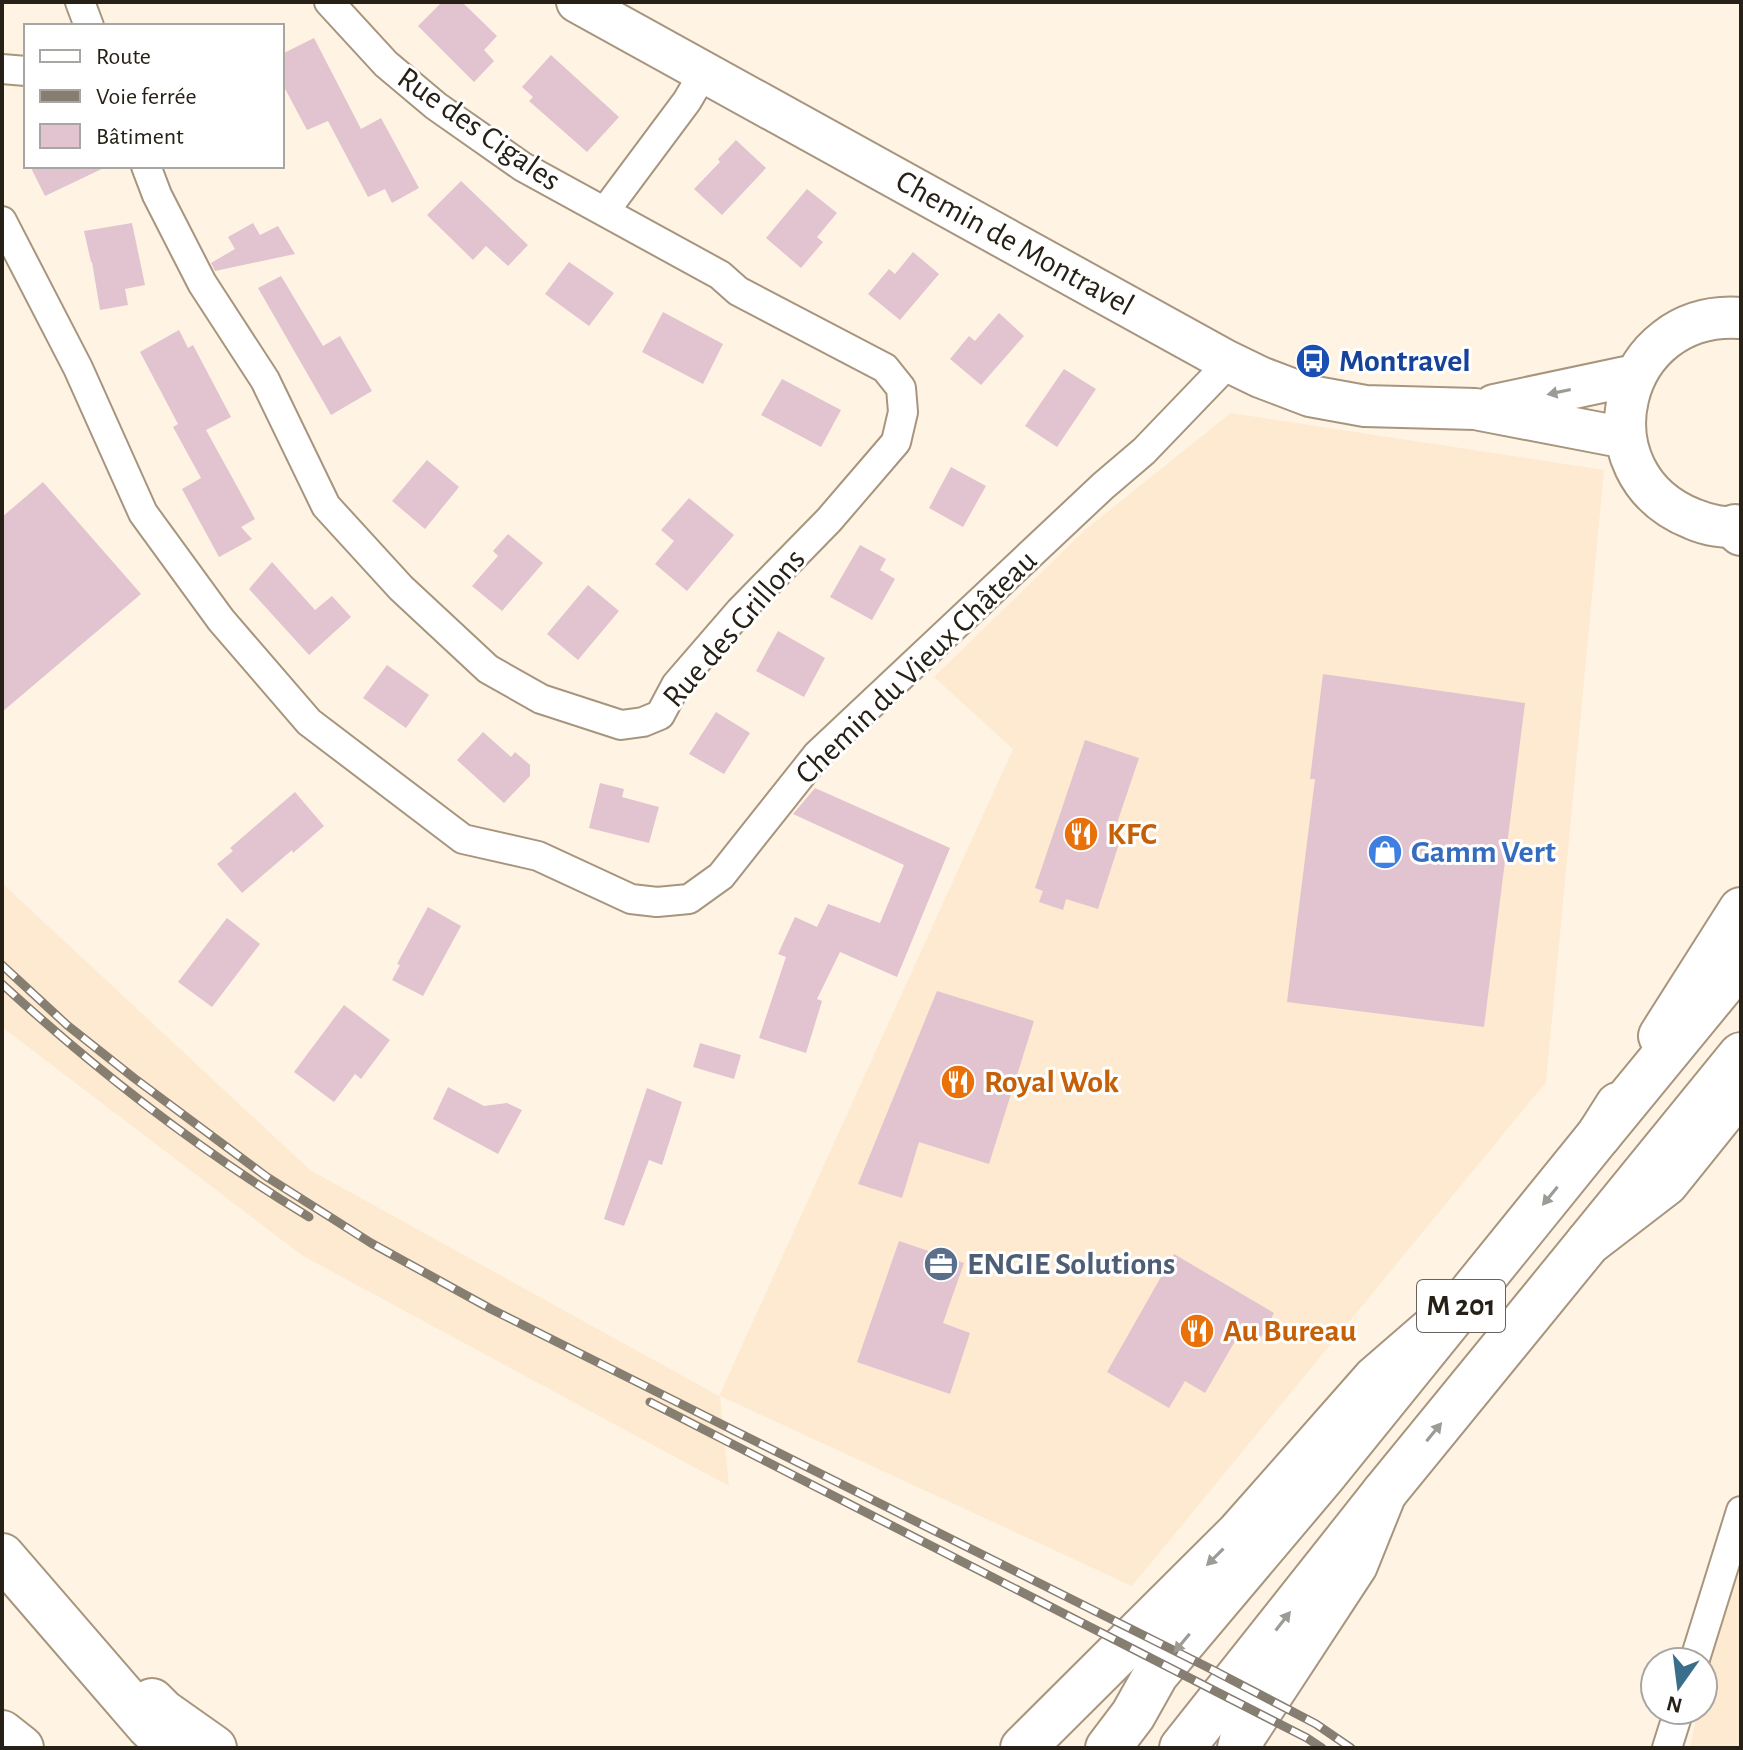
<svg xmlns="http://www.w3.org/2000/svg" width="1743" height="1750" font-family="'Alegreya Sans',sans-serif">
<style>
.built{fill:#fdead0}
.building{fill:#e2c3d0}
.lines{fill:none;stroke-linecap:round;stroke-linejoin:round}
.street-casing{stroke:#a7957e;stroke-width:32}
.secondary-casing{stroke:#a7957e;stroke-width:44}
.primary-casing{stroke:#a7957e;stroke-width:48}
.highway-casing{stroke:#a7957e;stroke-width:48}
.street{stroke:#fff;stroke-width:28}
.secondary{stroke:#fff;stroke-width:40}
.primary{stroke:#fff;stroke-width:44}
.highway{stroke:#fff;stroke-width:44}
.rail-casing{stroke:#877e72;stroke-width:9}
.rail{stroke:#fff;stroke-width:6;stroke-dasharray:18;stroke-linecap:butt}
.oneway{fill:#9d9b96}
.labels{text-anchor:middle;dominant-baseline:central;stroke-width:6;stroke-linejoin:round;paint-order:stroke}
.shield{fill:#fff;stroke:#67635c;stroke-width:2}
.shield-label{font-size:30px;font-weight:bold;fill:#262016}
.street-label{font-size:32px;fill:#262016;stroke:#fff}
.transit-label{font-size:32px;font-weight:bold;fill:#164399;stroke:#fff;text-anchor:start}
.food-label{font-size:32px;font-weight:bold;fill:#c56008;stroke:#fff;text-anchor:start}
.shop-label{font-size:32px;font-weight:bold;fill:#366cbe;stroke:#fff;text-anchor:start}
.service-label{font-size:32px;font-weight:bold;fill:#4e5e75;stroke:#fff;text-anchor:start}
</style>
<rect width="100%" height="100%" fill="#fff3e4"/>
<path class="built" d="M1231,413L1604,470L1546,1082L1132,1586L720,1396L729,1486L303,1256L2,1027V883L310,1170L719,1396L1013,749L934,677L1086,529Z
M1741,1565V1748H1690L1698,1710H1703V1690L1707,1671Z"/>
<path class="building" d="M442,2H462L497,36L484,50L494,61L474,82L418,26Z
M314,38L361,129L381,118L419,188L392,203L385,189L368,197L328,121L307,130L282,83V54Z
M551,55L619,117L587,152L529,101L533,97L522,87Z
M736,140L766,168L722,215L694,189L720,162L718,159Z
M30,166H108L45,196Z
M461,181L528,245L508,266L486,246L473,260L427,215Z
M807,189L837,213L817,237L823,242L801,268L766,238Z
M132,223L145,285L125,289L128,305L100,310L92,262H91L84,231Z
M253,223L260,235L278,226L295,254L215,271L211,263L235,249L228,237Z
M913,252L939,274L900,320L868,294L889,269L895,274Z
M569,262L614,293L589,326L545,294Z
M281,276L323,346L340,336L372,391L331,415L258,288Z
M663,312L723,344L703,384L642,352Z
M999,313L1024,336L981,385L950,359L969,336L975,341Z
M179,330L188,348L193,345L231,417L206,430L255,519L241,527L252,539L219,557L182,489L201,478L173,427L178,424L140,352Z
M1064,369L1096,389L1057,447L1025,426Z
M782,379L841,410L821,447L761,415Z
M427,460L459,487L425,529L392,501Z
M951,467L986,486L963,527L929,508Z
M43,482L141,594L2,712V517Z
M689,498L734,535L687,591L655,564L674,541L661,530Z
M508,534L543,563L502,611L472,586L498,556L493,551Z
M860,545L886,559L880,570L895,579L872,620L830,597Z
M272,562L315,610L332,596L351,617L309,655L249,589Z
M588,585L619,611L578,660L547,634Z
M778,631L825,658L804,697L756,671Z
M387,665L429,695L406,728L363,698Z
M1323,674L1525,703L1484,1027L1287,1002L1315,779H1310Z
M716,712L750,733L724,774L689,754Z
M483,732L511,757L515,752L530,765V776L504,803L457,760Z
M1085,740L1139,758L1117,823L1125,825L1098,909L1066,899L1063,910L1039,902L1043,891L1035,888Z
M600,783L624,789L622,797L659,807L649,843L589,828Z
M815,788L950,848L897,977L840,952L817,999L822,1001L806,1053L759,1038L786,957L778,954L795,917L817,927L828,904L880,923L904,865L793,814Z
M295,792L324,826L293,853L292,850L242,893L217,864L233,851L230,848Z
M428,907L461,926L423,996L392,980L400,965L397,964Z
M227,918L260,944L212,1007L178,982Z
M937,991L1034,1021L989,1164L919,1142L902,1198L858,1184Z
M344,1005L390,1040L361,1079L355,1074L334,1102L294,1072Z
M700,1043L741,1055L734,1079L693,1067Z
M448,1087L484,1106L507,1103L522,1110L498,1154L433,1119Z
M647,1088L682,1102L662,1165L649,1160L624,1226L604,1219Z
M899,1241L964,1263L943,1323L970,1333L950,1394L857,1362Z
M1174,1254L1274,1313L1260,1339L1242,1329L1205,1393L1185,1381L1169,1408L1107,1372Z"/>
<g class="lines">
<g class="street-casing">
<path id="street" d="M80,2L89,26
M2,69L26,71
M146,166L157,195L202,283L265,380L326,506L401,588L488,669L541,699L621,725L643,722L660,715L676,685L740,611L829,520L896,442L903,412L901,388L885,368L738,291L720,275L523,167L436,106L386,64L329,2
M605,211L687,101L704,72
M2,221L78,368L143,513L221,620L309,722L463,839L538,856L631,899L657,902L689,899L721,876L817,755L1103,486L1144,451L1218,374L1225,360
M1694,1662L1741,1511
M1667,1748L1679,1710"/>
</g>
<g class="secondary-casing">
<path id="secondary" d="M577,2C793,121 1009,241 1225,360L1260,377L1310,396L1365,406L1475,409L1626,438
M1741,318C1618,309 1579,474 1693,519C1707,525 1726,529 1741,526
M1494,405L1635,375"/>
</g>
<g class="primary-casing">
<path id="primary" d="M1735,527L1741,533
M1661,1036L1741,910
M1108,1748L1133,1715L1156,1674L1323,1476L1599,1135L1618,1105
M1182,1748L1384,1493L1588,1243L1666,1183L1727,1107"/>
</g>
<g class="highway-casing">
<path id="highway" d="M1599,1135L1741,962
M1588,1243L1741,1055
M2,1556L149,1726L171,1748
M152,1701L163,1712L214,1748
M2,1733L21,1748
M1023,1748L1239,1533L1375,1379L1465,1301
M1240,1748L1243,1736L1355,1565L1384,1493"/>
</g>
<use href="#street" class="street"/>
<use href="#secondary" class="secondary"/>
<use href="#primary" class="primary"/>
<use href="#highway" class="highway"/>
<g class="rail-casing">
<path id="rail" d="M2,965L67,1025L134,1078L267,1177L371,1243L491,1309L1211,1669L1316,1724L1351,1748
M2,984C97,1071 199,1150 309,1217
M650,1402L1307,1738L1322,1748"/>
</g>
<use href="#rail" class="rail"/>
</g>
<defs><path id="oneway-solid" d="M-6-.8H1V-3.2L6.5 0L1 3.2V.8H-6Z" transform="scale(2)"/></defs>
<g class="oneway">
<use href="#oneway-solid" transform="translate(1559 392) rotate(168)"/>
<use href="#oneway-solid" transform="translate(1550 1196) rotate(129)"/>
<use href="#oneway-solid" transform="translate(1434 1432) rotate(-51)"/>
<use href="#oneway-solid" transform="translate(1215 1557) rotate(135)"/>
<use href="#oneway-solid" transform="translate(1283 1621) rotate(-52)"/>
<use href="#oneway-solid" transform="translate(1182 1643) rotate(130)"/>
</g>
<defs>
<g id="bus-disc" transform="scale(1.8)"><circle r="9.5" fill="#1a4fb4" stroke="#fff"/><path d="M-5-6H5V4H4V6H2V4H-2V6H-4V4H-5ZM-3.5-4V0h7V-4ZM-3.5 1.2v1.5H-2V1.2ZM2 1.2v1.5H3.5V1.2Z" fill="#fff"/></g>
<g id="restaurant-disc" transform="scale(1.8)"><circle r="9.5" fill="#e8710a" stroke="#fff"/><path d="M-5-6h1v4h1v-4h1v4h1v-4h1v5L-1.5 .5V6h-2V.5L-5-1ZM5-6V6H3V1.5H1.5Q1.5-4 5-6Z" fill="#fff"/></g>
<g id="shop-disc" transform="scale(1.8)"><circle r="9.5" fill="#3f7fe0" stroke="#fff"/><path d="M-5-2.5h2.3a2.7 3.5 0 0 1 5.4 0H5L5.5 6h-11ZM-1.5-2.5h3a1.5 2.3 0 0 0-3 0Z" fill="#fff"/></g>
<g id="office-disc" transform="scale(1.8)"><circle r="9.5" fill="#5c6f8a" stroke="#fff"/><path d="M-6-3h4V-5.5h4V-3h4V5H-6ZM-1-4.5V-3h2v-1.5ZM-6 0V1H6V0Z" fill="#fff"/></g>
</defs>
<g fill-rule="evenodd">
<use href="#bus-disc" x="1313" y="361"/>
<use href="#restaurant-disc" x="1081" y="834"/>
<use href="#shop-disc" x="1385" y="852"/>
<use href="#restaurant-disc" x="958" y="1082"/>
<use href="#office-disc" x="941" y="1264"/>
<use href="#restaurant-disc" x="1197" y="1331"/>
</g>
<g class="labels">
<rect class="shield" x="1417" y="1280" width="88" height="52" rx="6"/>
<g class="shield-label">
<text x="1461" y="1306">M 201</text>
</g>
<g class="street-label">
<text transform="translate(479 129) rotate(35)">Rue des Cigales</text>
<text transform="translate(1015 243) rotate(29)">Chemin de Montravel</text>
<text transform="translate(734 628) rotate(-49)">Rue des Grillons</text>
<text transform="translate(916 667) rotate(-44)">Chemin du Vieux Château</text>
</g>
<g class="transit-label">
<text x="1339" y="361">Montravel</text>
</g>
<g class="food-label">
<text x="1107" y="834">KFC</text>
<text x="984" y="1082">Royal Wok</text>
<text x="1223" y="1331">Au Bureau</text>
</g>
<g class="shop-label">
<text x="1411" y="852">Gamm Vert</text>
</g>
<g class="service-label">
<text x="967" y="1264">ENGIE Solutions</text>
</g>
</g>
<rect width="1743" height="1750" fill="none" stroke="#262016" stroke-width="8"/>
<rect x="24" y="24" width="260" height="144" fill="#ffffff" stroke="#a8a6a2" stroke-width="2"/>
<rect x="40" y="50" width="40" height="12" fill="#ffffff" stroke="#a8a6a2" stroke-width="2"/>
<text x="96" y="64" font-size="24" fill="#262016">Route</text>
<rect x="40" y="90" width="40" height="12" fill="#877e72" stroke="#a8a6a2" stroke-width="2"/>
<text x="96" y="104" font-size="24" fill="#262016">Voie ferrée</text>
<rect x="40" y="124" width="40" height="24" fill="#e2c3d0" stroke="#a8a6a2" stroke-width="2"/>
<text x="96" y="144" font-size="24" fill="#262016">Bâtiment</text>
<g transform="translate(1679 1686) rotate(194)"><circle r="38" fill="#ffffff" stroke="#a8a6a2" stroke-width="2"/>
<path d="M0-6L14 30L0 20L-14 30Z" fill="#396f8a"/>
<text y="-12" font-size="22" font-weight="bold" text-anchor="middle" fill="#262016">N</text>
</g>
</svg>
